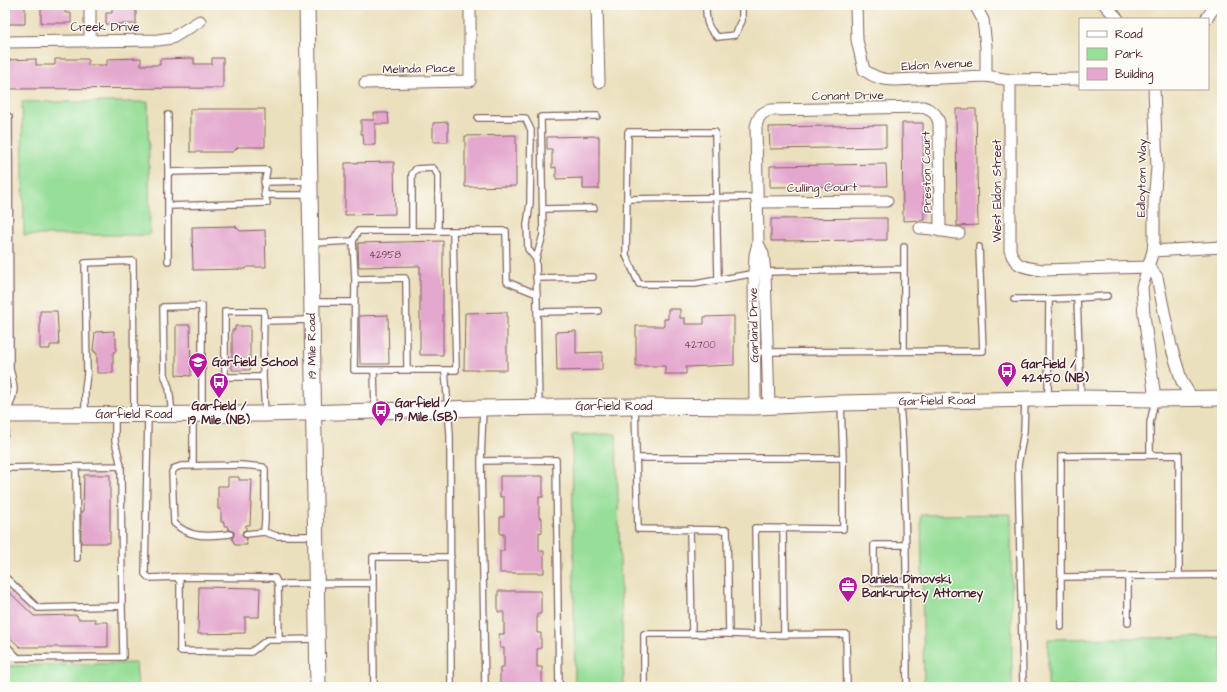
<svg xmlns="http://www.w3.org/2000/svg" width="1227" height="692" font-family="'Architects Daughter',sans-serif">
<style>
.green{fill:#97de98;stroke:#707e62}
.building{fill:#e4a7ce}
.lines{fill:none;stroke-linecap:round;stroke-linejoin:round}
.lane-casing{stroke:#82635e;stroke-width:8}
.street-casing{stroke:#82635e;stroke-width:13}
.secondary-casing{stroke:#82635e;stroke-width:17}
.lane{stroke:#fff;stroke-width:5.5}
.street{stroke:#fff;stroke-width:11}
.secondary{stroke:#fff;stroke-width:15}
.labels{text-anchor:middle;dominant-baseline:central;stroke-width:3;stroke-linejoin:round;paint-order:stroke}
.number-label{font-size:10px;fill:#704154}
.street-label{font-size:12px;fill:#4a1f2b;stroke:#fdfcf7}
.poi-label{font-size:12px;font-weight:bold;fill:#4a1f2b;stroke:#fdfcf7;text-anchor:start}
</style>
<rect width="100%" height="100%" fill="#fdfcf7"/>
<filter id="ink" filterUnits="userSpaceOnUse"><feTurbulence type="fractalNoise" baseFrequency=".025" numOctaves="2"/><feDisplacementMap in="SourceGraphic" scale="8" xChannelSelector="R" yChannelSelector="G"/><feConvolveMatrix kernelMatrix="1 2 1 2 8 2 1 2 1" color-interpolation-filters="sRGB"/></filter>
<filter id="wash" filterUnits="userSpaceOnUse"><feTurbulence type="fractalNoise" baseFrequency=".012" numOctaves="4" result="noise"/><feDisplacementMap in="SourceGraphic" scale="16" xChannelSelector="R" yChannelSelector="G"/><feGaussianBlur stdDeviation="0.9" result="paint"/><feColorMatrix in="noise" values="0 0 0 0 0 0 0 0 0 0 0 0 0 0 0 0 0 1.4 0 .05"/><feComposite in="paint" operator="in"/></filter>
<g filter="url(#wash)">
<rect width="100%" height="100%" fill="#ebe0bd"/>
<path class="green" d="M22,102H148L150,235H24Z
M616,434L624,687H575L572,435Z
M1011,514L1012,687H924L921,515Z
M1222,637V687H1048V639Z
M136,663L138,687H5V666Z"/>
<g id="blocks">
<path class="building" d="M5,5H25V24H5Z
M41,5H65V13H71V23H41Z
M112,5H136V24H106V13H112Z
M141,58V65H160V59L194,58V64H212V58H223V88L5,89V60L36,59V65H55V59H88V65H107V59Z
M190,109H265V147H238L233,152H190Z
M956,109H976L978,225L957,226Z
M374,113H388L389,124H375V145H364L363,134H361V120H374Z
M448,122V142H433V123Z
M902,123H923L924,220L903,221Z
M886,125V147L770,149L769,127Z
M516,135V186L465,187V136Z
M599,136V189H583V178L556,179V167L552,168V149H547V137Z
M394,162L395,214L345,215V163Z
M886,164L887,186L770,187V166Z
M887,218V240L771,241V219Z
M235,226L240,231L265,230L266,267H248L245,269L193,270L192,227Z
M443,241V355H420V266L359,267L358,243Z
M668,309H680V318H685V324H704V317L734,316V365L686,367V374H665V366H636V326H664V319H668Z
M40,311H57L59,345H50V349H40Z
M507,312V370H464L465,313Z
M388,315L389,364H360L359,316Z
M176,325H190L191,376L176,375Z
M235,326H250V370H232V330H235Z
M114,331V336L116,338V350L113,354V373H97V353H95V351H93L95,332Z
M576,331V353L602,352V370L557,371L556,332Z
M84,475H110V543H81V512H83Z
M500,476H543V497H539V518H542V533L539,532V551H544V573H500V551H504V534H500V517H504V497H500Z
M228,477H239V480H252L250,525H246V530L243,531L242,534L243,537L246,538L247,545H235L232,538L234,535V532L229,530L227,526H224V522H221V509H218V486H228Z
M199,587L260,588L259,617H245V633L198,634Z
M5,588L34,616L77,615L78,619H95V622H108V647H20L5,633Z
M498,591H541V614H537V633H541V648L537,649V667H542V687H500V667H504V648H500L499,634H504V612H498Z"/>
</g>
</g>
<g filter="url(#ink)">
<use href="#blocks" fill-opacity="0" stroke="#82635e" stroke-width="1"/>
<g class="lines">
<g class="lane-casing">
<path id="lane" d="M706,5C706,19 706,28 718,37L735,35L742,21V5
M168,115V172L267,170C264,182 263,192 267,203L168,206V261
M9,117L10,369
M478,118H525L531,130L530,203L527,225L528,249L536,259
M168,172V206
M264,182L310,181
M264,195H310
M627,199L757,197
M543,209L594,208
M412,231V174L416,169L433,168L438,175V231
M353,241L355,279L354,370H456L453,231
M312,243L353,241L358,231H506L507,282L537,294
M904,247V351
M764,272L904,269
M536,278L593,277
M355,279L405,278L406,281L407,370
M718,280L715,132H628L626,255L639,284H695L756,273
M1077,298L1107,296
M1014,299H1049L1048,397
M1049,299L1077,298L1081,398
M312,302H355
M225,311H264L263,377H225Z
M537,312L598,311
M264,321L311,320
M755,352L983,351L979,247
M374,370L375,410
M445,370L450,434L451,687
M5,377L10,369C16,391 15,392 7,413
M263,377L265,413
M900,402C907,497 906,592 907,687
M539,407L536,259L543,235L541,117L597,116
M635,407L638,529L727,530L729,634H644V687
M483,408L481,461L485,687
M85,413V389L87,374L85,263L133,261L134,414
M172,413L169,388L164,374L163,307L202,306V414
M148,416L145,574L149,578L177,577L180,582V650L181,651L251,652L267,640L317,639
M193,416V465
M5,434L6,415
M1150,455V423L1155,400
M637,458H843L841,403
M481,461L556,460L559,687
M76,467L77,558
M5,468L121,466
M783,528L784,635
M690,529L692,634
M230,534C208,536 191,539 174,523L172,472L175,468L181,466L241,465L263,467L265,469V520L264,532L277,536H315
M246,534L264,532
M906,545H874V583L906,582
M1128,576V623
M1179,576V455L1061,456V577L1222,575
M5,577L38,608L122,606L121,466L115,441V416
M177,577L275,578L278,584L373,583L374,687
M373,583V557H451
M278,584L279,640
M1061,627V577
M729,634L757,635L755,528L843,529V458
M757,635L846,634L847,687
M5,644L18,658
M5,658L123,657L122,606
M1023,685L1018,465L1024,431L1025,400"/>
</g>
<g class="street-casing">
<path id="street" d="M90,5V40
M597,5L599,82
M856,5L857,40L864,70C874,77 882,80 895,80L986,76L1010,80L1080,79
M975,5L983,20L986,46V76
M1105,5L1118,19
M1206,19L1216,5
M5,42L158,40L172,38L200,21
M1010,80V250C1015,268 1025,267 1042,270L1149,267
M365,83L470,81V5
M1154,89L1157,168L1154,201V241L1153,251L1142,287L1144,315L1155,399
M757,202L887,201
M920,228C934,228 946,233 959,233
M758,243L763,254L765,272L769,407
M1153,251L1222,247
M1149,267L1157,277L1171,346L1182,382L1192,398
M755,407L754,273L755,255L758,243L756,127C758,117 761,112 771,110L923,107C932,110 937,114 939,123L940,231"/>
</g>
<g class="secondary-casing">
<path id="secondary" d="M307,5L318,687
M5,415L265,414L483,408L635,406L755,407L841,403L1081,398L1155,399L1222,398"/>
</g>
<use href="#lane" class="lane"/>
<use href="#street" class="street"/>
<use href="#secondary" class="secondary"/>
</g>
</g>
<defs>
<g id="school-pin" transform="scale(1)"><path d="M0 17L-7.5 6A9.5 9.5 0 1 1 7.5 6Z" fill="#b5179e" stroke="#fdfcf7"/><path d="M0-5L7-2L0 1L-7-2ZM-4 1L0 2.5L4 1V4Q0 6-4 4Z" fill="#fff"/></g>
<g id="bus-pin" transform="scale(1)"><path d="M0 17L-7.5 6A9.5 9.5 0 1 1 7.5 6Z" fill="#b5179e" stroke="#fdfcf7"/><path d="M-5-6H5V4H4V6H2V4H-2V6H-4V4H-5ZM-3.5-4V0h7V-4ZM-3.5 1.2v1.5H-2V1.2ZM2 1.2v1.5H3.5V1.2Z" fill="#fff"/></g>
<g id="office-pin" transform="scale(1)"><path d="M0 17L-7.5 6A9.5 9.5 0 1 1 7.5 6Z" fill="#b5179e" stroke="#fdfcf7"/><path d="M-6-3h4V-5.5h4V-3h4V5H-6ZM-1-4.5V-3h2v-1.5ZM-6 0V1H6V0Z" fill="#fff"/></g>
</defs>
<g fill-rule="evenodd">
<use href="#school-pin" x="198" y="362"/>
<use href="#bus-pin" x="1007" y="371"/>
<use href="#bus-pin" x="219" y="382"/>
<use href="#bus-pin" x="381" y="410"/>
<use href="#office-pin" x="848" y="586"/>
</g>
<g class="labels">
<g class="number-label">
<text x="385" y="255">42958</text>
<text x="700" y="345">42700</text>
</g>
<g class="street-label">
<text x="105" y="27">Creek Drive</text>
<text transform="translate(937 65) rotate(-3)">Eldon Avenue</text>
<text transform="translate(419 69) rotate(-1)">Melinda Place</text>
<text transform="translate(848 96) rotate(-1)">Conant Drive</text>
<text transform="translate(927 172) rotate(-91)">Preston Court</text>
<text transform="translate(1142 178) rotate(-89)">Edloytom Way</text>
<text transform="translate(822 188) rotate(-1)">Culling Court</text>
<text transform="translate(997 191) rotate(-90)">West Eldon Street</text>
<text transform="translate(754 325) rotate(-91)">Garland Drive</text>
<text transform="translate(312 346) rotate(-91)">19 Mile Road</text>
<text transform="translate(937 401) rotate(-1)">Garfield Road</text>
<text x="614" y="406">Garfield Road</text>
<text x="134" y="414">Garfield Road</text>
</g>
<g class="poi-label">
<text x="212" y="362">Garfield School</text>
<text x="1021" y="364">Garfield /<tspan x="1021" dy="14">42450 (NB)</tspan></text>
<text x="395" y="403">Garfield /<tspan x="395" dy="14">19 Mile (SB)</tspan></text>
<text x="219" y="406" text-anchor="middle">Garfield /<tspan x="219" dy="14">19 Mile (NB)</tspan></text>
<text x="862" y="579">Daniela Dimovski,<tspan x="862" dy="14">Bankruptcy Attorney</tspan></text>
</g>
</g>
<rect width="1227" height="692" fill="none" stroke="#fdfcf7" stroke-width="20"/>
<rect x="1079" y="18" width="130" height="72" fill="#fdfcf7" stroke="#b5a4a5"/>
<rect x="1087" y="31" width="20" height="6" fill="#ffffff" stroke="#b5a4a5"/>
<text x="1115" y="38" font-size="12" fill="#4a1f2b">Road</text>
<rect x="1087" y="48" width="20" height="12" fill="#97de98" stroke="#b5a4a5"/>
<text x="1115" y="58" font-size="12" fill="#4a1f2b">Park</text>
<rect x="1087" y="68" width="20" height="12" fill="#e4a7ce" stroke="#b5a4a5"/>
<text x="1115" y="78" font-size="12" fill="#4a1f2b">Building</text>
</svg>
